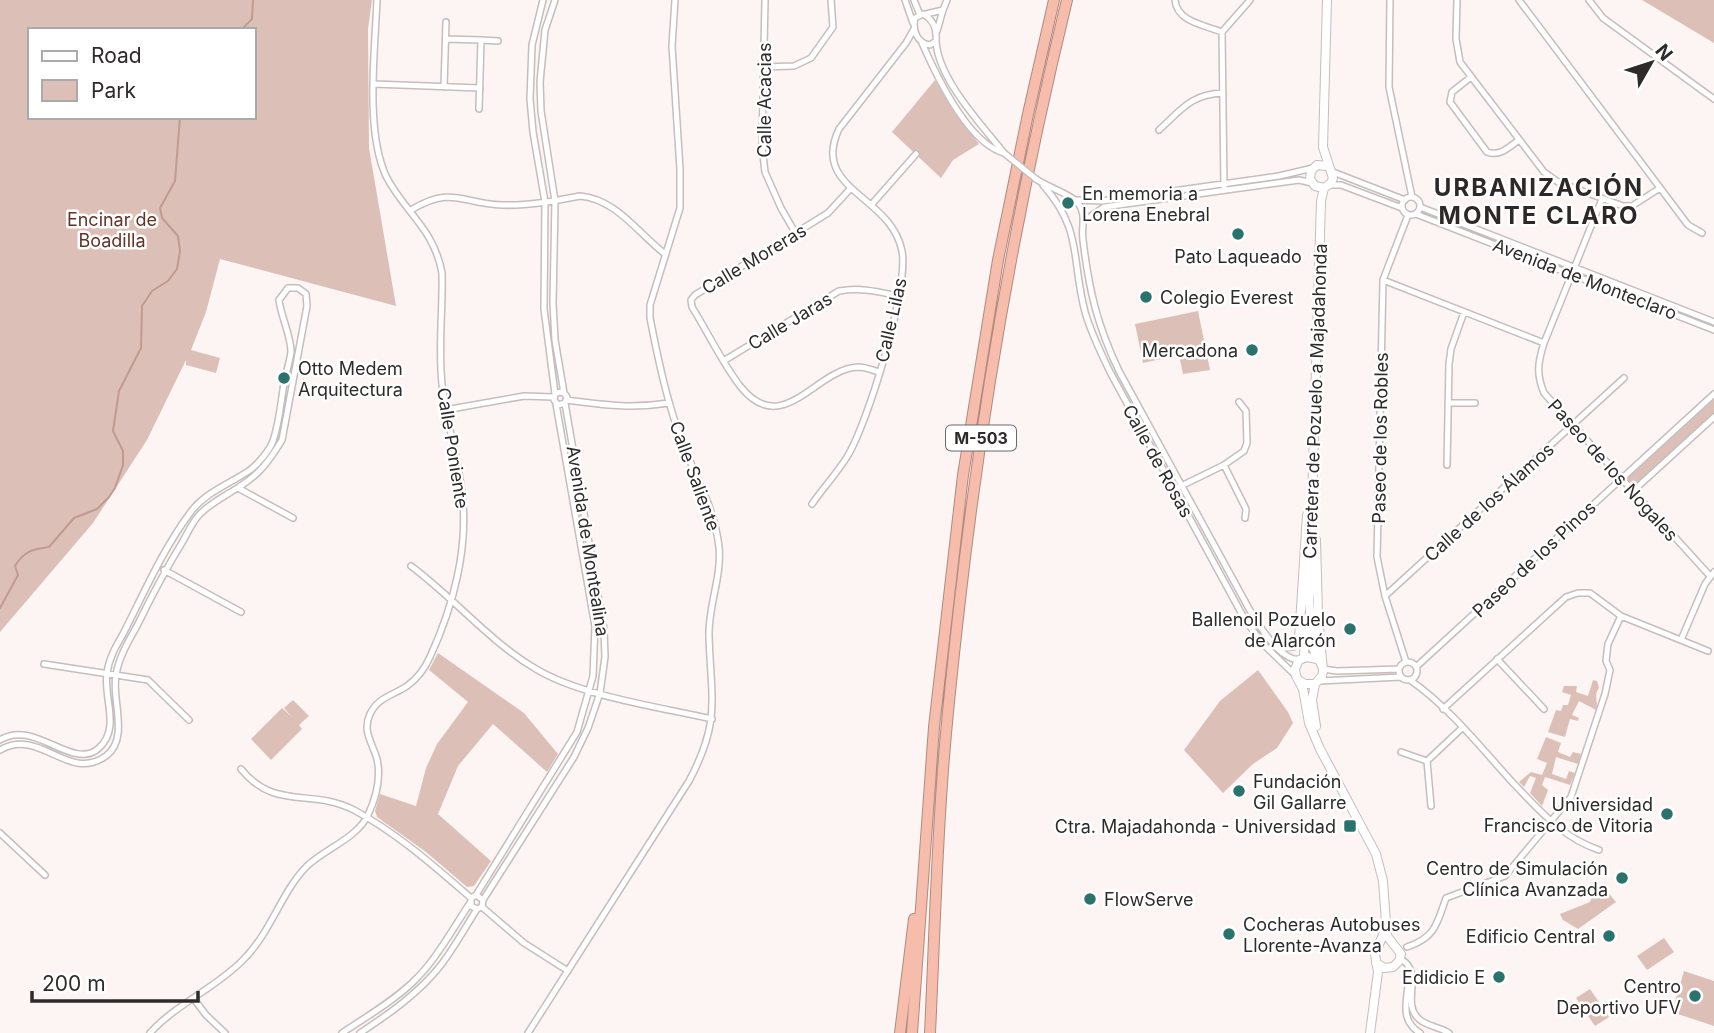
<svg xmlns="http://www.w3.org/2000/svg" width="1714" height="1033" font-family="Inter,sans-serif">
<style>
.green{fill:#dcc0b8;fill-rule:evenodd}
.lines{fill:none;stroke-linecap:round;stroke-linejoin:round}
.stream{stroke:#bf9b90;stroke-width:2}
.street-casing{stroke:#c5bebc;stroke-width:8}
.secondary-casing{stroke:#c5bebc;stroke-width:10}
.highway-casing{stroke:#b08a7f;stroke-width:12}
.street{stroke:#fff;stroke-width:5}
.secondary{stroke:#fff;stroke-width:8}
.highway{stroke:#f6bdad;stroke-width:10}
.street-bridge-casing{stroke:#c5bebc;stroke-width:8;stroke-linecap:butt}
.street-bridge{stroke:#fff;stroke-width:5}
.poi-dot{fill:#2a736c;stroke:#fff;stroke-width:2.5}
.labels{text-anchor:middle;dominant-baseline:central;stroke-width:5;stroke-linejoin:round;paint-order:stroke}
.shield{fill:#fff;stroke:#6d6b6a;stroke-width:2}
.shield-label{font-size:16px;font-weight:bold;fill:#2e2b2a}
.street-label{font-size:18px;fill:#2e2b2a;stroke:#fff}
.poi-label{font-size:18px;fill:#2e2b2a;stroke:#fff;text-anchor:end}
.park-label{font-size:18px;fill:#653326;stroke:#fff}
.district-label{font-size:24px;font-weight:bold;letter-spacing:2px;fill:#2d2827;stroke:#fff}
</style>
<rect width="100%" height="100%" fill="#fcf5f3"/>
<path class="green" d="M0,0H372L368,29L369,148L396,306L220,259L206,312L191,350L220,358L216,373L186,365V360L147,440L93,523L0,632ZM30,30H254V117H30Z
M1642,0H1714V43Z
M935,80L952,109L979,144L953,160L941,178L892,132Z
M1198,311L1210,370L1183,374L1179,355L1143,363L1135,324Z
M1714,398V413L1635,486H1631L1627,481L1628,477Z
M438,653L524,713L558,754L547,772L493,724L458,766L438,814L491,861L474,886L467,887L426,852L377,817L375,811L380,794L416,806L426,768L437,744L468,702L429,670Z
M1258,670L1288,712L1293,723L1277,748L1253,764L1223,793L1184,750L1220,701Z
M1593,680L1597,681L1599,688C1593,695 1599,702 1596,710L1579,701L1572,715L1579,718L1578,721L1570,719L1565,737L1548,732L1556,710L1561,711L1563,705H1568L1571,695L1562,692L1564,686H1577L1576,692L1588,696Z
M293,700L309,716L299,725L302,729L271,760L251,739L282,708L292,717L284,708Z
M1546,737L1561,743L1558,752L1570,757L1573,752L1581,754L1578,764L1556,757L1552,774L1566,779L1569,771L1575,773L1570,785L1545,777L1542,785L1548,790L1542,806L1530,793L1536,778L1530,776L1524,787L1519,782L1531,772L1542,775L1547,763L1537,759Z
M1601,884L1616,902L1578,929L1563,920L1560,914L1590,902L1597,885Z
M1664,938L1674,952L1647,970L1637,956Z
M1684,971L1714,981V1026L1672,1012Z
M1590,989L1609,1017L1595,1026L1576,998Z"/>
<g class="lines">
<path class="stream" d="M241,30L252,19L253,0
M0,608L18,575L15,566C24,551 33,549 49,547L74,518L97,509L109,497L115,488L123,465V451L113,431L119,391L141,348L142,306L152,291L168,281L177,269L180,251L178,236L162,218L160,208L175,181L180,117"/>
<g class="street-casing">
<path id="street" d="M543,0L532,45L530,99L533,132L545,202L544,309L555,394L554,400L558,405L565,403L567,397L564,393L560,392L555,394
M555,0L545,30L540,82L541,111L555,201L553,303L555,340L564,393
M765,0L762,146L765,172L781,208L796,234
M905,0L913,23
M914,0L920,15
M1175,0C1177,22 1204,25 1222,32
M1390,0L1389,87L1412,197
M1457,0L1456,39L1460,62L1544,172L1558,182L1623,206H1632L1660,188
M1519,0L1688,225L1702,233
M1589,0L1603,18L1714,99
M943,10L947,0
M923,14C934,20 937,29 936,41L930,45C917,43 912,30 915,18Z
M926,14L943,10L937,31
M446,39L481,40L479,109
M481,40L498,41
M936,41C938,79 981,124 1004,153
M922,43C936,75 968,143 1004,153
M763,67L794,66L811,58L833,27L831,0
M1471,77L1452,92L1450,102L1487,152C1500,157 1509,147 1519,140
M374,84L480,88
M444,87L446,22
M1159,130C1181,110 1191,94 1223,93
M1333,172L1405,200
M1036,179C1047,187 1071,194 1078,203C1087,215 1081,226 1083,240C1089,290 1097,325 1119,371L1253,616C1263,631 1280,659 1299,660
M1043,185C1083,230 1071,259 1085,312C1091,333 1101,353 1110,372L1244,618L1262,643L1296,676
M1329,185H1341L1402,208
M1224,187L1222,32L1250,0
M851,188L828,213L695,295L691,300L692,307C707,331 723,364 740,386C783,440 815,369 858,367C865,367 872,370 879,372
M1402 206a9 9 0 1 1 18 0a9 9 0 1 1-18 0Z
M1602,199L1544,343C1538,362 1536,374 1544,393L1710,576
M1077,200L1102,201L1279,176L1313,168
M872,204L916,154
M1420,207L1714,322
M411,210C453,185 462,204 502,205C528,206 554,201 580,196C616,199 638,233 665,254
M1416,214L1714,330
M1085,220L1104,207L1299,180L1312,183
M1383,280L1544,343
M725,360L839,291C860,287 879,292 899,296
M566,400C606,405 629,409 669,403
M1449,403H1475
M445,410L524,396L553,397
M1224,465L1246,509L1245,518
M1447,465L1449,364L1451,349L1464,312
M1179,487L1224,465L1244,451L1247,443L1246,411L1239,402
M238,488L293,518
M1633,491L1714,417
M812,504C823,488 837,473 847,457C868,423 909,288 902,251C891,195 810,190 839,129L906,43L914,29
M411,566C454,598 490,642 536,669C581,696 659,707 712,719
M164,570L241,612
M1385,596L1624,378
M1681,640L1705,584L1714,572
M1497,659L1544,709
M1399 671a9 9 0 1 1 18 0a9 9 0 1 1-18 0Z
M1406,662L1385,596L1377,557L1383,280L1408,215
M44,664L148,680L189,720
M1416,667L1714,394
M1323,669L1337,671L1399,669
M1410,680C1449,707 1482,749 1514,784C1540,811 1563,838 1599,850
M1319,681L1401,677
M1443,709L1566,597L1578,593H1590L1621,616L1708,651
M0,740C34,718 73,772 99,748C121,728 103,698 107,673C109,658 116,646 123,634C144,593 163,549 190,513C205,492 230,484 250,470C259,463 269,451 273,441C280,421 281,398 285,378C287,370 290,360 291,352C291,335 281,317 279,300L288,288H298L306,294L307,306L282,440C270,460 259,475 239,487C225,496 212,502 200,514C193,521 188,532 183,541C166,569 151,597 137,626C128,642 119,657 116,675C111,699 130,738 106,756C68,783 41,727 0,750
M1401,752L1427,761L1431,806
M1427,761L1462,728
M241,769C275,811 311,788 354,810C397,833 434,866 471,898
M0,833L45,875
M476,895L483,900L482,907L477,909L471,906V898L476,895L577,732L593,676L595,626L556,404
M483,900L574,757L588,728L600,693L605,657L604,630L565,403
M482,907L524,943L568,971
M1407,947C1435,938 1437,924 1446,898L1505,876L1571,797L1605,694L1610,670L1606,661L1608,644L1621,616
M1401,959C1425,974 1400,1002 1419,1019C1426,1026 1440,1027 1449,1033
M1409,973C1409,996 1397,1019 1420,1033
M194,999L206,1015L225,1033
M150,1033C176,1004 214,989 242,961C271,933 281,892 307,866C325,849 357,838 368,815C376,798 381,777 377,759C372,742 362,731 370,714C378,697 394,695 407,686C417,679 425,668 430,657C453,607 469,548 462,493C458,456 446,421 442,384C438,347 443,309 442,273C434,228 404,212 386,176C365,130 375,51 377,0
M342,1033C366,1017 392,1002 413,982C436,960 452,930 470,903
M360,1033C389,1014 419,993 441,965C454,948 465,928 477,909
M528,1033L689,781C721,721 711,700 709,636C708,606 722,577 719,547C715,509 695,476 682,442C667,402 658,359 650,318V305L680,208V169L672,46L675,0"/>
</g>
<g class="secondary-casing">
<path id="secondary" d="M1327,0L1323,147L1333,178L1331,183L1324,188L1315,186L1310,179L1311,171L1317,165L1327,166
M1278,647L1293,646L1299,639L1307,515
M1304,657L1305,629
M1317,659L1307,657L1299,660L1295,669L1296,676L1303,689L1309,723L1320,749L1376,854L1383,881L1387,936L1401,954L1399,961L1393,967L1384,968L1376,963
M1322,666L1313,648L1309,602L1321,201L1324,188
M1300,681L1305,684H1315L1322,676L1323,671L1318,615L1316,540
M1315,684L1312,700L1316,726
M1370,1033L1378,972L1375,954L1385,930"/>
</g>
<g class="highway-casing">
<path id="highway" d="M900,1033L914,919
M912,1033L934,727L963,475L998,260L1028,114L1054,0
M930,1033C934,950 936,867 942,784C946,723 953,661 960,600C983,398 1019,197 1067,0"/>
</g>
<use href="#street" class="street"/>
<use href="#secondary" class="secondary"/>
<use href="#highway" class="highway"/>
<g class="street-bridge-casing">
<path id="street-bridge" d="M1004,153L1036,179"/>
</g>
<use href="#street-bridge" class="street-bridge"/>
</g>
<g class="poi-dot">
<circle cx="1068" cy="203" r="7"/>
<circle cx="1238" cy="234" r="7"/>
<circle cx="1146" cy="297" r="7"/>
<circle cx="1252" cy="350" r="7"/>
<circle cx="284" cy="378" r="7"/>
<circle cx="1350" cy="629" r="7"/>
<circle cx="1239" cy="791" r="7"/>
<circle cx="1667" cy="814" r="7"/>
<rect x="1343" y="819" width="14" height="14" rx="3.5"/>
<circle cx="1622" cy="878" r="7"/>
<circle cx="1090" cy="899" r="7"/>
<circle cx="1229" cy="934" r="7"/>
<circle cx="1609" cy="936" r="7"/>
<circle cx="1499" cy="977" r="7"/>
<circle cx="1695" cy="996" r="7"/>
</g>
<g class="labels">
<rect class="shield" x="946" y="425.5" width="70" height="25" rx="5"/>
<g class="shield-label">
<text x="981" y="438">M-503</text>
</g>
<g class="street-label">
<text transform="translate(764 100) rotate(-90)">Calle Acacias</text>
<text transform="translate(754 259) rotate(-31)">Calle Moreras</text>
<text transform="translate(1585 279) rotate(21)">Avenida de Monteclaro</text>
<text transform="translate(891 320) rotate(-77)">Calle Lilas</text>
<text transform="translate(790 321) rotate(-31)">Calle Jaras</text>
<text transform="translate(1315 401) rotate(-88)">Carretera de Pozuelo a Majadahonda</text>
<text transform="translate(1380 438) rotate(-89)">Paseo de los Robles</text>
<text transform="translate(453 448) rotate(81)">Calle Poniente</text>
<text transform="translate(1158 461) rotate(61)">Calle de Rosas</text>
<text transform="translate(1613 470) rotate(48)">Paseo de los Nogales</text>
<text transform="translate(695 476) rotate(70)">Calle Saliente</text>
<text transform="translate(1489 502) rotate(-42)">Calle de los Álamos</text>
<text transform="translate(588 541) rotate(81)">Avenida de Montealina</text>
<text transform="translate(1534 559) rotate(-43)">Paseo de los Pinos</text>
</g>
<g class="poi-label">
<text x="1082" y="193" text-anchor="start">En memoria a<tspan x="1082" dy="21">Lorena Enebral</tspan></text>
<text x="1238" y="256" text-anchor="middle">Pato Laqueado</text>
<text x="1160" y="297" text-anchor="start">Colegio Everest</text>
<text x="1238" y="350">Mercadona</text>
<text x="298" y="368" text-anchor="start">Otto Medem<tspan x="298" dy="21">Arquitectura</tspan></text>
<text x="1336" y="619">Ballenoil Pozuelo<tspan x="1336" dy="21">de Alarcón</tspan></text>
<text x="1253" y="781" text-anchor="start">Fundación<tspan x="1253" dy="21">Gil Gallarre</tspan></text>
<text x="1653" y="804">Universidad<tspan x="1653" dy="21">Francisco de Vitoria</tspan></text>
<text x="1336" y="826">Ctra. Majadahonda - Universidad</text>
<text x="1608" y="868">Centro de Simulación<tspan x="1608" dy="21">Clínica Avanzada</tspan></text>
<text x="1104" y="899" text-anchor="start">FlowServe</text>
<text x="1243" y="924" text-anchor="start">Cocheras Autobuses<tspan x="1243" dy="21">Llorente-Avanza</tspan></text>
<text x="1595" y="936">Edificio Central</text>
<text x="1485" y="977">Edidicio E</text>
<text x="1681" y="986">Centro<tspan x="1681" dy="21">Deportivo UFV</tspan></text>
</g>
<g class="park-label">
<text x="112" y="219">Encinar de<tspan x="112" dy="21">Boadilla</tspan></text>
</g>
<g class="district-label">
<text x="1539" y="187">URBANIZACIÓN<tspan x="1539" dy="28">MONTE CLARO</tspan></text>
</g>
</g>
<rect x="28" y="28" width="228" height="91" fill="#ffffff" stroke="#abaaaa" stroke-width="2"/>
<rect x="42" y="51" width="35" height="10" fill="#ffffff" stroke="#abaaaa" stroke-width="2"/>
<text x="91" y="63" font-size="21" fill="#2e2b2a">Road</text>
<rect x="42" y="80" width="35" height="21" fill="#dcc0b8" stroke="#abaaaa" stroke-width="2"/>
<text x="91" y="98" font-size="21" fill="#2e2b2a">Park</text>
<g transform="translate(1651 63) rotate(51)" stroke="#ffffff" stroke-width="5" paint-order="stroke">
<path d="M0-5L12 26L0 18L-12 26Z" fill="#2e2b2a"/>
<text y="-10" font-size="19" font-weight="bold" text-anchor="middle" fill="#2e2b2a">N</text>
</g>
<path d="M32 991v10h166v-10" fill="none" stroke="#2e2b2a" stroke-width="3.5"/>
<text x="42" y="991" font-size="21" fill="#2e2b2a" stroke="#ffffff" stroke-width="5" paint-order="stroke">200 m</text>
</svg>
